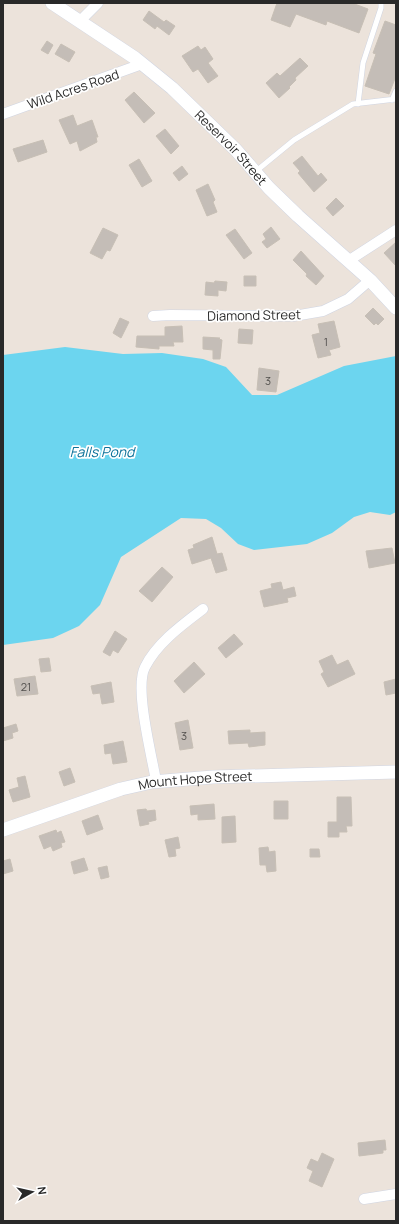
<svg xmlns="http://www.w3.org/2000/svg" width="399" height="1224" font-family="Manrope,sans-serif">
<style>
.water{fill:#6cd5ef}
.building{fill:#c4bdb7;stroke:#c7bfb5}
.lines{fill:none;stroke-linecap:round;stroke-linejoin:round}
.service-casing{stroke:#d0d5e2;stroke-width:6}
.minor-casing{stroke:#d0d5e2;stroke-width:11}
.tertiary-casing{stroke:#d0d5e2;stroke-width:14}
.service{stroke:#fff;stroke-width:5}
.minor{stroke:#fff;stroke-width:10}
.tertiary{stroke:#fff;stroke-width:13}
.labels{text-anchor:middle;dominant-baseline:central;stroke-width:3.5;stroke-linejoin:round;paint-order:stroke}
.number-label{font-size:11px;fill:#504e4c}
.street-label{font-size:13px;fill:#292929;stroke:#fff}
.water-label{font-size:14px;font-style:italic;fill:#0c729a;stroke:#fff}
</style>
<rect width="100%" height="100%" fill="#ece3db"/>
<path class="water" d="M65,347L123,354L162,353L203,359L226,367L252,395H277L344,366L396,356V512L390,515L370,512L354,517L332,533L307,544L254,550L238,544L221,528L206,519L181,518L121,557L100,605L79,626L53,638L3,645V355Z"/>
<path class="building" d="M277,3H352L368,9L359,33L327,21L326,25L296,14L290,27L271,20Z
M149,11L164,22L166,20L175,26L169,35L157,26L155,29L143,20Z
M385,21L396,25V76L389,94L365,86L376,54L373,53Z
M47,41L53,45L48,54L41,50Z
M61,44L75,52L69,62L55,54Z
M198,46L201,50L205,47L213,59L208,63L218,76L208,83L198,69L193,72L182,56Z
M300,58L308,66L295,78L296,80L289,87L290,88L279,98L266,83L277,73L280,76Z
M134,92L155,113L144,123L125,100Z
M73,115L77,126L92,120L98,137H96L97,142L80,151L77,141L70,144L59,120Z
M165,129L179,146L171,154L156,136Z
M43,140L47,152L18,162L13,149Z
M302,156L318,176L321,173L327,180L314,192L298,173L300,171L293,163Z
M139,159L152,181L142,187L129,165Z
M182,166L188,174L179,181L173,173Z
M208,184L215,200L213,202L217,212L207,216L196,190Z
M336,198L344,206L333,216L326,208Z
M271,227L280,239L267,248L262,242L266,239L263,234Z
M103,228L118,235L110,251L107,250L102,259L90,253Z
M235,229L252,253L244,259L226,235Z
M396,242V266L384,253Z
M301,251L324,276L316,285L306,276L307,274L293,260Z
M244,276H256V286H244Z
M215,281L227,282L226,291L218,290V296L205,295L206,282L214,283Z
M373,308L384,319L378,325L376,323L374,325L365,316Z
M120,318L129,322L121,338L113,333Z
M334,321L340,347L329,350L331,355L318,358L312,335L320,333L318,324Z
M182,326L183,342H173L174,346H159V349L136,347L137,336H165V327Z
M239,329L253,330L252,344L238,343Z
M203,337L220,338L219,339L222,340L220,359H213V350L203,349Z
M259,368L279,371L276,392L257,390Z
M212,537L217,554L222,553L227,570L216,573L211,558L192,564L188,550L194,548L193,545Z
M392,548L395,563L369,568L366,551Z
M162,567L173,577L152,602L139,591Z
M281,582L283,590L294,587L296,596L287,598L288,602L264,607L260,591L272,588L271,584Z
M115,631L127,639L118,653L113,650L110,656L103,652Z
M234,634L243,644L226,658L218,648Z
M332,655L337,665L348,660L355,674L328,687L321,674L324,672L319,661Z
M49,658L51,671L41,672L39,659Z
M194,662L205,674L184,693L174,681Z
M35,676L38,694L17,696L14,679Z
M396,679V693L386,695L384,682Z
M111,682L114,702L102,704L100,693L93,694L91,686Z
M188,720L193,748L180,750L175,723Z
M16,724L18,731L12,733L13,738L3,741V728Z
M250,730V733L265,732V745L249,747L248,743L229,744L228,731Z
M123,741L127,762L113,764L111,753L105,754L104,745Z
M70,768L75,782L64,786L59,772Z
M25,776L30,797L13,802L9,790L19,787L17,778Z
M337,797H351L352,826H346L347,832H339V837H328V822H337Z
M274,801H288V819H274Z
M214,804L215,819L198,820V814L191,815L190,806Z
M146,809L147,811L155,810L156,820L148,822L149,824L140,826L137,810Z
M98,815L103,829L87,835L82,821Z
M235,816L236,842L222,843V817Z
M56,830L57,833L61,831L65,842L61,843L62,847L53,851L51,846L44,849L39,836Z
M178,837L180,848L175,849L176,856L169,857L165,840Z
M268,847L269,852L275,851L276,871L267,872L266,865H260L259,848Z
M310,849H319L320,857H310Z
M84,858L88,870L74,874L71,862Z
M10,859L13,871L3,874V861Z
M107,866L109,877L101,879L98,868Z
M385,1140L386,1150H383V1153L359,1156L358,1143Z
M322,1153L334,1159L322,1187L309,1181L313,1171L307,1168L311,1159L318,1162Z"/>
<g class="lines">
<g class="service-casing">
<path id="service" d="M392,100L396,91
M358,104L363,63L381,8V3
M255,172L294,140L353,104L396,99"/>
</g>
<g class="minor-casing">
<path id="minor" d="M80,21L98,3
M3,114L142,64
M348,261L396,230
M153,316L170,315L294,316L323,311L348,299L370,280
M156,781C152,756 134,688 145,667C157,643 182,625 203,609
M364,1199L396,1194"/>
</g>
<g class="tertiary-casing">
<g id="tertiary">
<path id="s1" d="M52,3L135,58L172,88L236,150L269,188L298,216L370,280L396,308"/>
<path id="s2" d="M3,830L121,789L152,782L213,777L396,772"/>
</g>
</g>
<use href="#service" class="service"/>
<use href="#minor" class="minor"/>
<use href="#tertiary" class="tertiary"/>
</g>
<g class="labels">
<g class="number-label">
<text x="326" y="341">1</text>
<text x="268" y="380">3</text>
<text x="26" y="686">21</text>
<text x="184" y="735">3</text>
</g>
<g class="street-label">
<text transform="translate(73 89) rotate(-19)">Wild Acres Road</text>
<text stroke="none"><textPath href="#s1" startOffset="231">Reservoir Street</textPath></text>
<text transform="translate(254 315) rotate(-1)">Diamond Street</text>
<text stroke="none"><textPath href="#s2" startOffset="200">Mount Hope Street</textPath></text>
</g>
<g class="water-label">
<text x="102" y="451">Falls Pond</text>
</g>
</g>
<rect width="399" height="1224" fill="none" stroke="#292929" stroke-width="8"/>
<g transform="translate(32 1192) rotate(82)" stroke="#ffffff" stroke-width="3" paint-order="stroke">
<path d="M0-3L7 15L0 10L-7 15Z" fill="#292929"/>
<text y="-6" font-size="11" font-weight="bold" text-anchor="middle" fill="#292929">N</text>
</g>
</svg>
